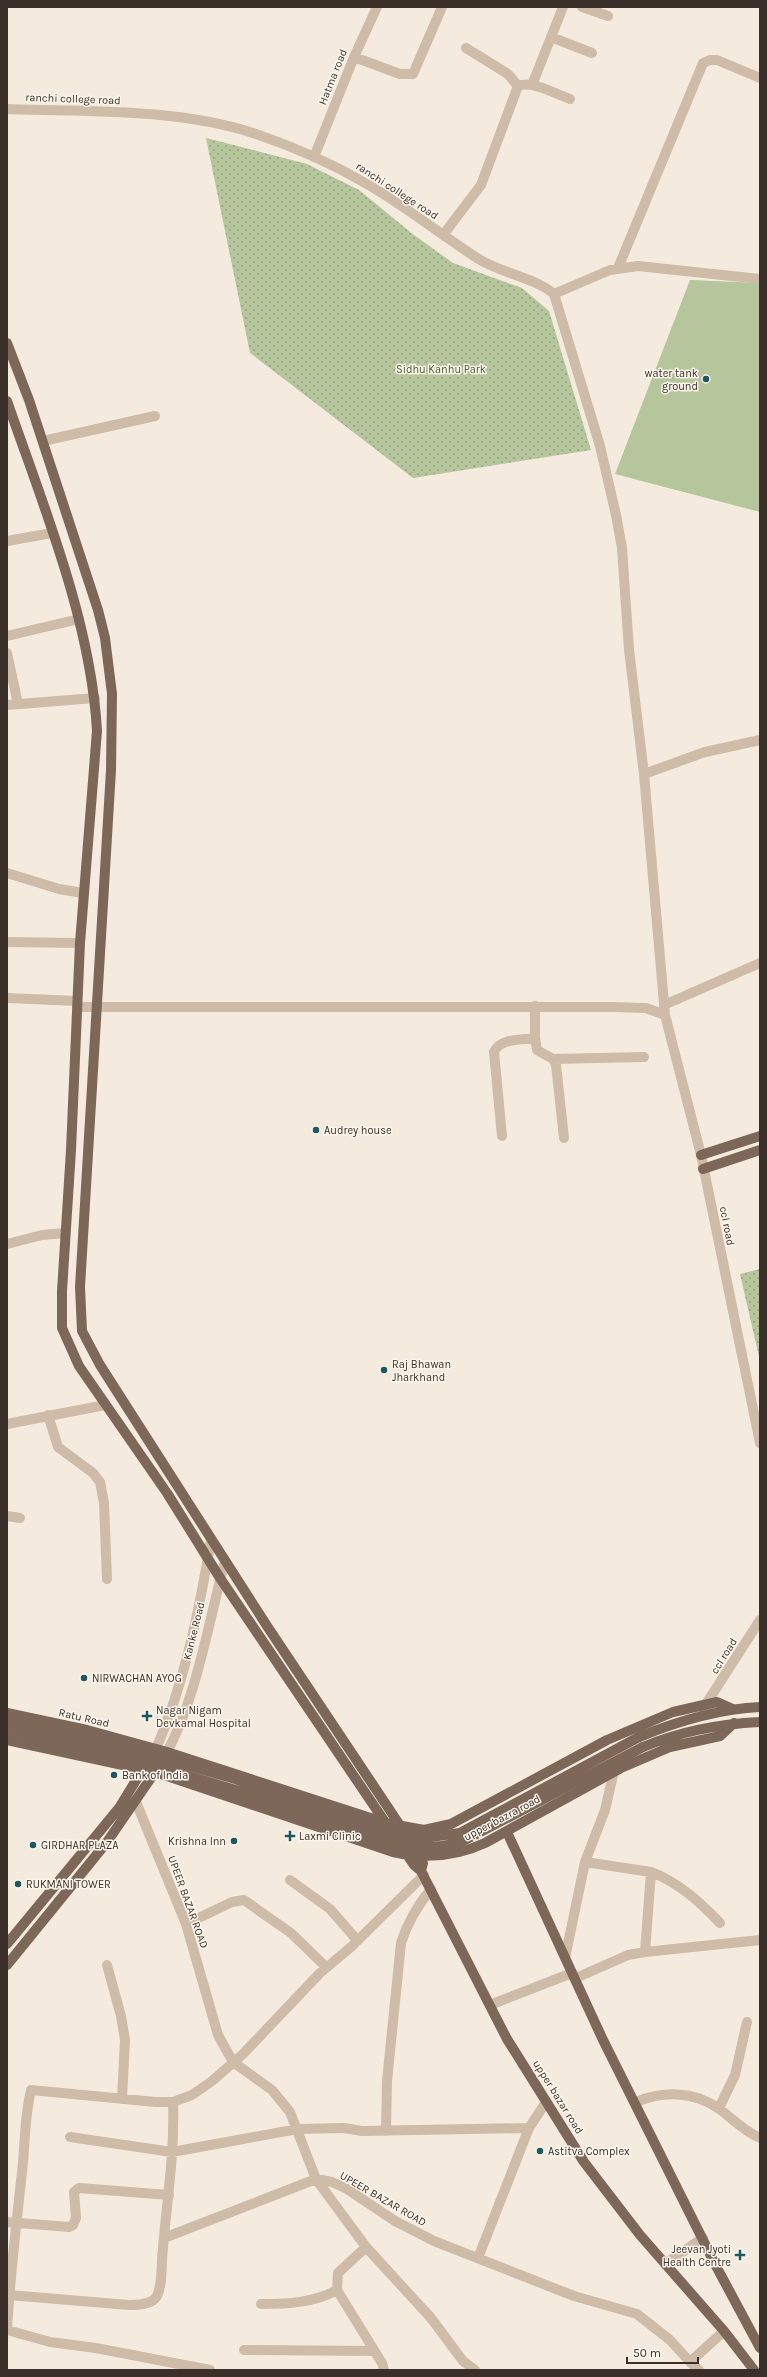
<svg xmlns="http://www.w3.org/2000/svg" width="767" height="2377" font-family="Karla,sans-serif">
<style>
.grass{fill:#b5c59c}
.park{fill:url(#park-dots)}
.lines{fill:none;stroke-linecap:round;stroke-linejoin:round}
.minor{stroke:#cebba8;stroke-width:10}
.major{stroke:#7d6759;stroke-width:10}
.major-bridge{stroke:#7d6759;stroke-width:10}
.poi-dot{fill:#1b5860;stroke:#fbf5eb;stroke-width:1.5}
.labels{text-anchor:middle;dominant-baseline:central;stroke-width:3;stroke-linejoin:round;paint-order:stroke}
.street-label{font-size:11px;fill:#3a2f29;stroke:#fbf5eb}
.park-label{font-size:11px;fill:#475b2b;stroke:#fbf5eb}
.poi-label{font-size:11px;fill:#3a2f29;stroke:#fbf5eb;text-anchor:start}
</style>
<defs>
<pattern id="park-dots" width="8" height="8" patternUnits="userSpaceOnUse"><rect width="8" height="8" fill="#b5c59c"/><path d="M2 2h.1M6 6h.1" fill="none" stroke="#94a07f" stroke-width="1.8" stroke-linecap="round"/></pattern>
</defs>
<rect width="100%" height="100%" fill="#f4ebde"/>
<path class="grass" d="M690,280L760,283V512L615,474Z"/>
<path class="park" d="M206,138L307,164L359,190L414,235L453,263L522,288L549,311L591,450L413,478L250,353Z
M760,1269V1361L740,1274Z"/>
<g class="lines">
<path class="minor" d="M582,7L608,16
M551,37L592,53
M466,48L508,74L518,86
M354,57L400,74H413L442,7
M532,85L563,7
M7,109C88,112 175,108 253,133C292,146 331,163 367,184C405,206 440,234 477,258C500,273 536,278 554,294
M314,157L354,57L377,7
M443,235L481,185L518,86C533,80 555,94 570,99
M618,268L703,63L710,60H717L760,78
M554,294L600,446L616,515L622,548L629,650L644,774L665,1015L701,1155L760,1443
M554,294L610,270L638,266L760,279
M43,441L155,416
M7,541L52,533
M7,636L79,619
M7,653L18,704
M7,705L95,698
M644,774L705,752L760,740
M7,873L59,889L83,893
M7,942L80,943
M7,998L77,1001
M664,1005L760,963
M535,1006V1038L537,1050L553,1059L556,1065L564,1138
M77,1007H612L646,1008L665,1015
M553,1059L644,1057
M502,1136L494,1052C500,1038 521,1040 535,1038
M7,1244L42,1235L65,1233
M48,1415L58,1447L93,1473L100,1482L104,1503L107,1579
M7,1424L105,1405
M7,1516L20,1518
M706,1704L760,1620
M156,1749C185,1682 199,1611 211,1540
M163,1759C196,1703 208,1624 225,1561
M136,1802L186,1924L218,2035L233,2062L272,2090L290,2112L316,2179L332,2182L347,2189L395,2221L434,2241L574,2296L637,2314L670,2340L690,2362L724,2331
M585,1862L651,1872C678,1882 700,1902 720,1923
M290,1880L330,1909L357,1940
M186,1924L232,1902L244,1900L291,1933L326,1967
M645,1952L651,1872
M565,1958L585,1862L605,1810L614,1771
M107,1965L121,2016L125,2040L122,2099
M576,1978L628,1955L645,1952L760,1940
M490,2005L572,1973
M636,2102C663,2091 693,2091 718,2108C732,2118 743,2131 760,2138
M719,2108L735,2075L747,2022
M386,2131L387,2081L401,1943C408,1921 417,1906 431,1889
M70,2137L172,2152L298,2129L344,2128L362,2131L529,2128
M7,2222L69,2227L73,2225L76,2218L74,2192L79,2188L169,2195
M164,2238L316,2179L366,2247L431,2318L463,2361L475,2370
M366,2247L338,2273L337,2290L382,2363L384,2370
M478,2258L529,2128L546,2102
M665,2264L703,2238
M9,2295L129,2305C137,2305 152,2305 157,2296C163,2284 161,2262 163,2248C167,2199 175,2151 173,2102
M261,2304C287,2304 313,2303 337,2290
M7,2330C10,2274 17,2219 23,2163C25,2138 25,2115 31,2090L156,2102H173L192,2095L212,2081L243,2054L320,1973L351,1947L424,1875
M7,2330L50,2342L96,2348L210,2370
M244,2350L374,2351
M690,2362L699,2370"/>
<path class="major" d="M7,343L29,400L98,610L105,638L112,694L111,770L80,1287L82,1331L100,1365L267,1626L401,1827L423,1863L421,1871
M7,401C43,505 91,621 97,731L80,943L71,1150L62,1291V1328L79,1366L167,1493L220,1578L414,1865L421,1871L507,2039L584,2162L640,2235L724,2331L754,2370
M701,1155L760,1136
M703,1169L760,1150
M7,1713L87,1730L167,1752L386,1823L424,1830L451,1824L607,1740L673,1712L717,1702L733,1709
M639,1737C678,1721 717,1709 760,1707
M7,1740L155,1772L393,1852C425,1859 455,1857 485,1843L621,1768L670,1747L720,1736L734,1723
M643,1747C681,1731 718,1724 760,1722
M507,1832L603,2040L716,2266L760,2348
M7,1944L119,1808L146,1764
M7,1965L107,1842L155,1772"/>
<path class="major-bridge" d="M7,1721L121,1746L235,1779L384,1831L423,1838L460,1833L639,1737
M7,1730L118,1755L239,1791L392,1843C416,1849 439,1849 463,1841L643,1747"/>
</g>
<g class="poi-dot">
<circle cx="706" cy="379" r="4"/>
<circle cx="316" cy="1130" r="4"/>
<circle cx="384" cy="1370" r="4"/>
<circle cx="84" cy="1678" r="4"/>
<path d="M145 1710h4v4h4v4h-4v4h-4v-4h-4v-4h4z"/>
<circle cx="114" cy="1775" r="4"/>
<path d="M288 1830h4v4h4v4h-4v4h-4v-4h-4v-4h4z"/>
<circle cx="234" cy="1841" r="4"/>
<circle cx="33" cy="1845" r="4"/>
<circle cx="18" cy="1884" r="4"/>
<circle cx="540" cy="2151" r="4"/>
<path d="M738 2249h4v4h4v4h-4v4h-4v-4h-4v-4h4z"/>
</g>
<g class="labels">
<g class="street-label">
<text transform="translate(333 77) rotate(-68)">Hatma road</text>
<text transform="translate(73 99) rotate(2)">ranchi college road</text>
<text transform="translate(397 191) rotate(33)">ranchi college road</text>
<text transform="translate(727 1226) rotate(79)">ccl road</text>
<text transform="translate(194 1631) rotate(-76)">Kanke Road</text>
<text transform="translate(724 1656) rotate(-58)">ccl road</text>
<text transform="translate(84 1718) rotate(13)">Ratu Road</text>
<text transform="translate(502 1818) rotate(-28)">upper bazra road</text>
<text transform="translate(188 1902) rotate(70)">UPEER BAZAR ROAD</text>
<text transform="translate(558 2097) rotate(58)">upper bazar road</text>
<text transform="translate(383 2199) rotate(30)">UPEER BAZAR ROAD</text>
</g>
<g class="park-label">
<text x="441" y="369">Sidhu Kanhu Park</text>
</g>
<g class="poi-label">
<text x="698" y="373" text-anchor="end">water tank<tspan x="698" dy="13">ground</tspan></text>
<text x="324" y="1130">Audrey house</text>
<text x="392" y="1364">Raj Bhawan<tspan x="392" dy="13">Jharkhand</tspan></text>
<text x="92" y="1678">NIRWACHAN AYOG</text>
<text x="156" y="1710">Nagar Nigam<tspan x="156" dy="13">Devkamal Hospital</tspan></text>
<text x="122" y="1775">Bank of India</text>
<text x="299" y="1836">Laxmi Clinic</text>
<text x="226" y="1841" text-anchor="end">Krishna Inn</text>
<text x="41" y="1845">GIRDHAR PLAZA</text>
<text x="26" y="1884">RUKMANI TOWER</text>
<text x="548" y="2151">Astitva Complex</text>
<text x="731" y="2249" text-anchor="end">Jeevan Jyoti<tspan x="731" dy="13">Health Centre</tspan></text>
</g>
</g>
<rect width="767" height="2377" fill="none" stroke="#3a2f29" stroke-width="16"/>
<path d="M627 2357v6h71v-6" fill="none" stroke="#3a2f29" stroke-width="2"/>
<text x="633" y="2357" font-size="12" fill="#3a2f29" stroke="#fbf5eb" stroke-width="3" paint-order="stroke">50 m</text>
</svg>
